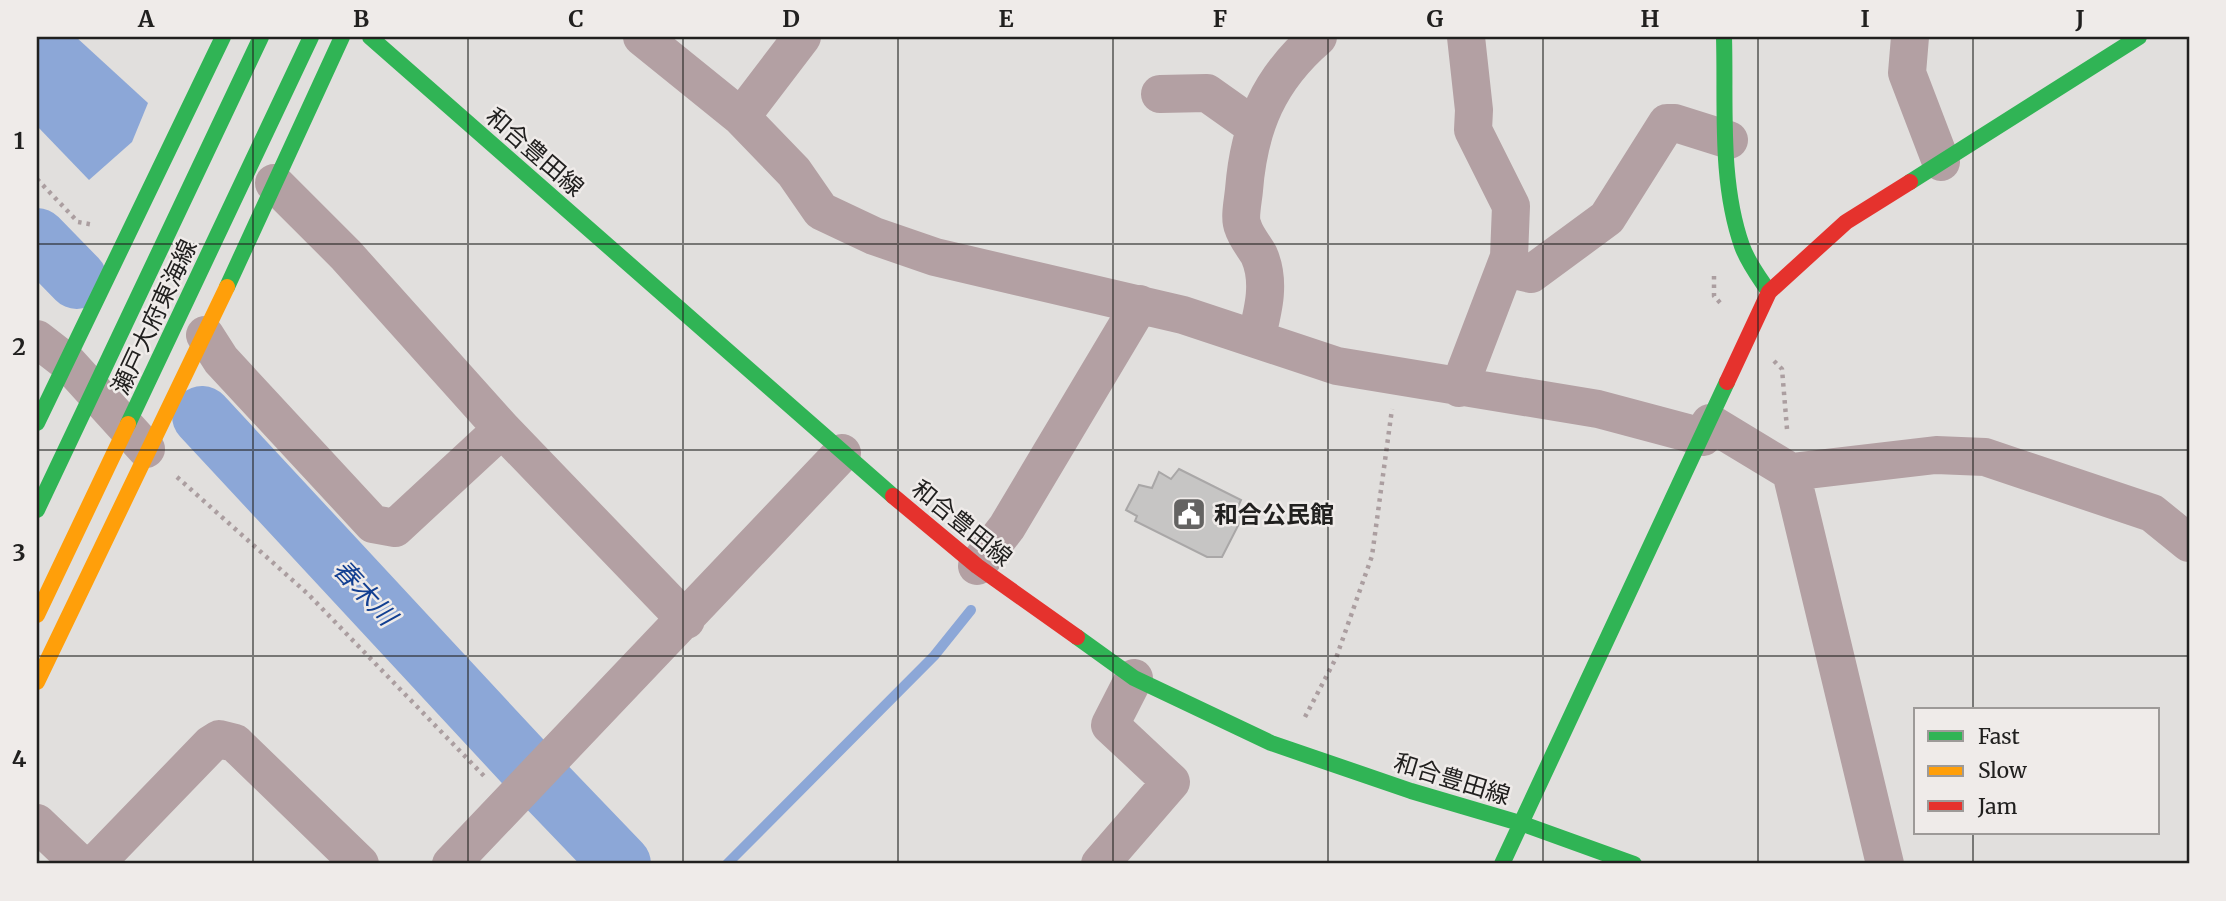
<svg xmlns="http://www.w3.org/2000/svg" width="2226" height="901" font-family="Merriweather,'Noto Sans JP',serif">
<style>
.water{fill:#8ca7d7}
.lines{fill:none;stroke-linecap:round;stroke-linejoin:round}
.stream{stroke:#8ca7d7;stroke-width:10}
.river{stroke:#8ca7d7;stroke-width:60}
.building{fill:#c6c5c4;stroke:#a9a7a7;stroke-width:2}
.path{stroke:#ab9ea0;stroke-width:4.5;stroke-dasharray:3.5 5;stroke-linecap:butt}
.street{stroke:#b3a0a3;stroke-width:38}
.fast{stroke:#30b455;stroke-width:16}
.slow{stroke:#ff9f0a;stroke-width:16}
.jam{stroke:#e5322d;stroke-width:16}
.fast-bridge{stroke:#30b455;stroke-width:16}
.slow-bridge{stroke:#ff9f0a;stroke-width:16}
.grid{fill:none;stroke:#21201f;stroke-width:2;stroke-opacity:0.55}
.labels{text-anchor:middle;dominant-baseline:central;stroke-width:5;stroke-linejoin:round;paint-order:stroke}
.street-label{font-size:24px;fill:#21201f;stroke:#efebe9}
.poi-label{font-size:24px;font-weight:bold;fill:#21201f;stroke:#efebe9;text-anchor:start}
.water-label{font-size:26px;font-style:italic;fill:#123f91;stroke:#efebe9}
.neatline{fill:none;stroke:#21201f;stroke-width:2.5}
.grid-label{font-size:23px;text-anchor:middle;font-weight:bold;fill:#21201f}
</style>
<rect width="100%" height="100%" fill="#e1dfdd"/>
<path class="water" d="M37,37H76L148,103L132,142L89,180L37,126Z"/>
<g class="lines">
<path class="stream" d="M727,864L934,656L971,610"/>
<path class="river" d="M37,238L77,279
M202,416L528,767
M548,788L621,864"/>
</g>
<path class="building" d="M1179,469L1241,500L1237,509L1245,512L1222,557H1207L1135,521L1137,516L1126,510L1139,485L1152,488L1159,472L1171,479Z"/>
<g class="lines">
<path class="path" d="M37,179L78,222L94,225
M1714,276V296L1723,306
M1774,361L1782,369L1787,429
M177,477L308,594L486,778
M1305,717L1336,658L1372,556L1392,409"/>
<path class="street" d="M642,37L741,117L794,172L821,211L874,236L935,257L1183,315L1337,366L1598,409L1703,437
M1910,37L1907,73L1941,162
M1160,94L1207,93L1255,127
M741,117L802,37
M274,183L346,255L502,429L686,620
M1505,268L1531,274L1607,218L1667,123H1675L1729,140
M205,335L221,360L373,524L395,528L502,429
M37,339L68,363L146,449
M1256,339C1263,311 1271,282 1259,255C1254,246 1246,237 1243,227C1239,218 1243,201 1244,190C1249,126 1269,79 1318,37
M1459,388L1509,257L1511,206L1473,130L1474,110L1466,37
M1710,423L1791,472L1936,455L1985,457L2152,513L2189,543
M1791,472L1885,864
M977,566L1007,527L1140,304
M37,823L80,864
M95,864L211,744L219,739L235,743L360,864
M451,864L842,453
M1100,864L1171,782L1110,725L1134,678"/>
<path class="fast" d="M370,37L893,496
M1724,37C1726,104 1719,181 1742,246C1748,263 1759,277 1769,292
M1910,182L2139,37
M227,287L342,37
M37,423L223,37
M1077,637L1134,678L1271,743L1411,791L1523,824L1634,864
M1502,864L1727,382"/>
<path class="slow" d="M37,682L227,287"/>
<path class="jam" d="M1727,382L1769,292L1846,222L1910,182
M893,496L977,566L1077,637"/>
<path class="fast-bridge" d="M128,424L311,37
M37,510L261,37"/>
<path class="slow-bridge" d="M37,615L128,424"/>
</g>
<path class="grid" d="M253,37V864M468,37V864M683,37V864M898,37V864M1113,37V864M1328,37V864M1543,37V864M1758,37V864M1973,37V710M37,244H2189M37,450H2189M37,656H2189M1973,833V864"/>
<defs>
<g id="civic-square" transform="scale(1.75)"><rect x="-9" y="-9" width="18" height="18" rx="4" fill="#646362" stroke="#efebe9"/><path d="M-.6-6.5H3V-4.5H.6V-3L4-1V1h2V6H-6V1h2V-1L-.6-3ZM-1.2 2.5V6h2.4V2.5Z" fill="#fff"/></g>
</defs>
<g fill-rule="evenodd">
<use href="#civic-square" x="1189" y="514"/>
</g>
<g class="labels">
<g class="street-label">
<text transform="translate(535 152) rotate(41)">和合豊田線</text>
<text transform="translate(154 317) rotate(-65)">瀬戸大府東海線</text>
<text transform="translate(962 523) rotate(39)">和合豊田線</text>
<text transform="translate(1452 779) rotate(17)">和合豊田線</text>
</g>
<g class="poi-label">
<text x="1214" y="514">和合公民館</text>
</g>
<g class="water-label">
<text transform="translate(365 592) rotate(47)">春木川</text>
</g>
</g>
<rect width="2226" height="901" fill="none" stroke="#efebe9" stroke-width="77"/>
<rect x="1914" y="708" width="245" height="126" fill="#efebe9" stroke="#9d9a98" stroke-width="2"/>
<rect x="1928" y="731" width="35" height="10" fill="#30b455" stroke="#9d9a98" stroke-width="2"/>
<text x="1978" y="744" font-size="21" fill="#21201f">Fast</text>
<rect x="1928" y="766" width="35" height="10" fill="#ff9f0a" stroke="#9d9a98" stroke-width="2"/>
<text x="1978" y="778" font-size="21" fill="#21201f">Slow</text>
<rect x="1928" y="801" width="35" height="10" fill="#e5322d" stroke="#9d9a98" stroke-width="2"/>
<text x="1978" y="814" font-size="21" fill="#21201f">Jam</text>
<rect x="38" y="38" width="2150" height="824" class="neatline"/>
<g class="grid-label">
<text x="146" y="27">A</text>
<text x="361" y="27">B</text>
<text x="576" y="27">C</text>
<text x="791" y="27">D</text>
<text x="1006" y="27">E</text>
<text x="1220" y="27">F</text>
<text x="1435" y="27">G</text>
<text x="1650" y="27">H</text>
<text x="1865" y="27">I</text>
<text x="2080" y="27">J</text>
<text x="19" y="149">1</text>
<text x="19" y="355">2</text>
<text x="19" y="561">3</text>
<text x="19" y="767">4</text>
</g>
</svg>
